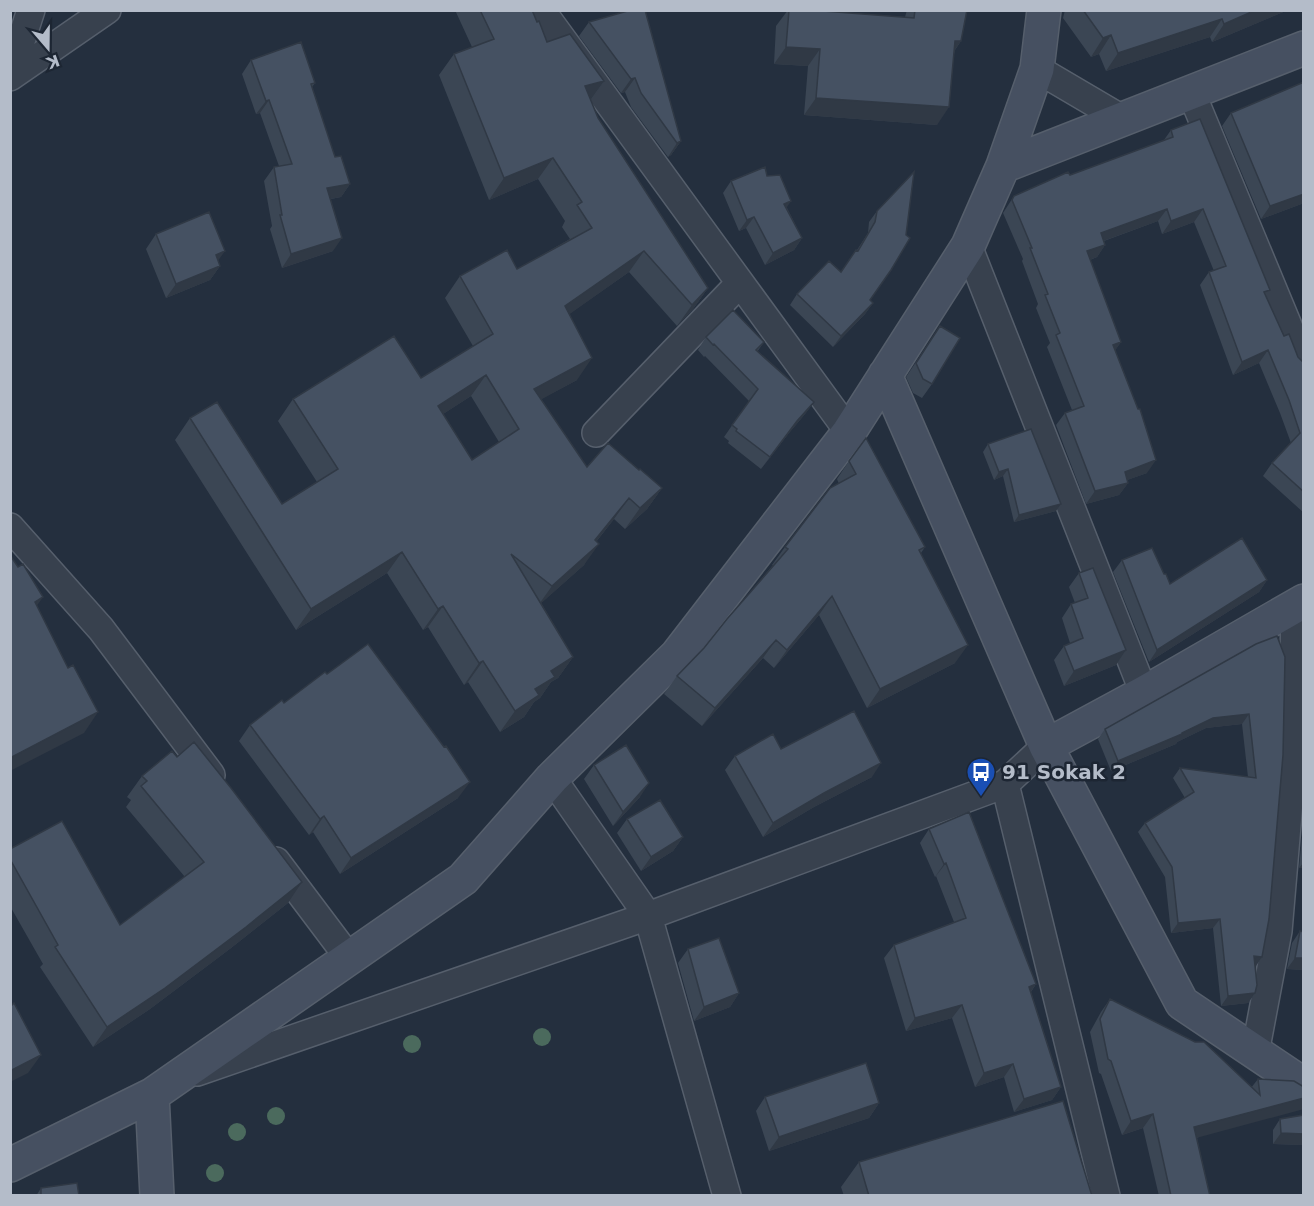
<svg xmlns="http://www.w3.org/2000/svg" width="1314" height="1206" font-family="'DejaVu Sans',sans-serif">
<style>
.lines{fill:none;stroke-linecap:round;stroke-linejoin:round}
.street-casing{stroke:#565f6c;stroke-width:30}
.secondary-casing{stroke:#565f6c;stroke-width:36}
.street{stroke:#38414e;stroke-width:27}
.secondary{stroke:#465061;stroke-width:33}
.tree{fill:#4b6a5d}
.wall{fill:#3b4654;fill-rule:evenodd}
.shaded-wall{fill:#303945}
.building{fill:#455162;stroke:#303945;stroke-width:1.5;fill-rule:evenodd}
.labels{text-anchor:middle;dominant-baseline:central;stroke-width:5;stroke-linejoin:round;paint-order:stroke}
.poi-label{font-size:20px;font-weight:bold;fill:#b4bcc9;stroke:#1d2633;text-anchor:start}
</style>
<rect width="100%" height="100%" fill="#242f3e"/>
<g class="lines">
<g class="street-casing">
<path id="street" d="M541,10L849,432
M1037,69L1122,119
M10,75L31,10
M10,77L107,10
M1191,92L1304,364
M968,246L1144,693
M596,433L740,283
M10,527L101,629L211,775
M552,778L648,916L727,1196
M1005,784L1106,1196
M276,861L349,958
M1255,1053L1278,931L1292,766L1295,606
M197,1072L648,916L1005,784L1046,746"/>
</g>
<g class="secondary-casing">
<path id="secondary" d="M1003,166L1304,48
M885,375L1046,746L1182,1003L1304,1085
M1046,746L1144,693L1304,601
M152,1095L157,1196
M10,1165L152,1095L463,879L552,778L677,655L849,432L968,246L1003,166L1037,69L1044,10"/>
</g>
<use href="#street" class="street"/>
<use href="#secondary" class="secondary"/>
</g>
<g class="tree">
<circle cx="542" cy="1037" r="9"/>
<circle cx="412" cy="1044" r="9"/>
<circle cx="276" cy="1116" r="9"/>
<circle cx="237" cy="1132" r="9"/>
<circle cx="215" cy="1173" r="9"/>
</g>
<path class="wall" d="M455,10H532L547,42L604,81L591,100L598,118L708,288L693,309L677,326L629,272L569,314L577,380L541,399L587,467L639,470L662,488L647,509L625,529L614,519L596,542L584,565L541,603L573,657L558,678L551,682L540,698L534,702L524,717L500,732L468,682L464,685L428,627L423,630L387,573L296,630L175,440L190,418L282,504L317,482L278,421L293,399L421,378L473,346L445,298L460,276L517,269L570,239L562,227L565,221L538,179L489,200L439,75L454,54L472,47ZM471,396L499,442L472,460L443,414Z
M631,10L681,141L671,155L668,157L631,107L625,92L621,93L579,36L589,22Z
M788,10H810L905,17L907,10H967L961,41L955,50L937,125L804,115L808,66L774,64L776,26Z
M1065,10H1288L1212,42L1210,37L1106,71L1099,54L1091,57L1063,18Z
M251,60L315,83L312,87L335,157L350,184L341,197L331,199L333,251L282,268L270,229L272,226L264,181L274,167L279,166L260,113L256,114L242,74Z
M1231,113L1304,203L1261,219L1222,126Z
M1171,130L1266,296L1284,336L1304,363V513L1263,476L1272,463L1291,443L1280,413L1259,363L1233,375L1200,285L1209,272L1214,271L1194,222L1162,234L1158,221L1104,241L1105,245L1097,257L1090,260L1121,342L1115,350L1147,473L1127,480L1128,483L1119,495L1086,504L1056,425L1065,413L1072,410L1047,347L1050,343L1036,308L1038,304L1022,261L1023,259L1003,213L1014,196L1164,140Z
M767,176L787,208L802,238L794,250L765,265L746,228L739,231L723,193L731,181Z
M877,211L870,300L873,303L865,314L833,347L790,305L797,294L841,272L857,250L868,233L869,222Z
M156,234L218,261L220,266L210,280L166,298L146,249Z
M940,326L932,384L922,398L913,393L906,377Z
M706,337L764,342L757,352L814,402L805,414L789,433L761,469L728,443L729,441L724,437L749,401L705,356L704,357L698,350Z
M988,444L1056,511L1014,522L1003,476L994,480L983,452Z
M849,461L925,547L921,553L955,663L867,708L819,615L774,668L763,658L702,726L664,694L677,676L704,648L773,565H772L785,547L839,484L837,479Z
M1122,560L1164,574L1170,584L1267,580L1259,592L1149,662L1113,572Z
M1079,573L1126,650L1116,665L1064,686L1054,660L1064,646L1070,643L1062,618L1071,604L1075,603L1069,587Z
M1256,644L1262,957L1255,967V993L1248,1003L1221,1006L1213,928L1171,933L1165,877L1138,832L1145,823L1185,798L1173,778L1180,768L1248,777L1242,724L1206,728L1177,742L1176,744L1111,771L1098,739L1105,729Z
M284,703L458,798L340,874L313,832L309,835L239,741L250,725Z
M781,749L872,777L814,807L763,837L725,770L735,756Z
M594,765L640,797L613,826L584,779Z
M142,776L288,903L231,948L150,1009L93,1047L40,967L43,964L10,906V849L120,925L185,877L126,807L131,800L127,797Z
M1304,817V868H1299Z
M627,819L683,837L673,851L641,871L617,833Z
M929,829L1036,984L1031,992L1061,1087L1052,1100L1014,1112L1004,1077L975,1087L952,1018L906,1031L884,958L894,945L954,922L936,876L935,877L920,843Z
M1300,931L1304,932V970L1287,969L1292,943Z
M688,949L739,993L730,1007L694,1021L678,963Z
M1110,999L1251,1088L1258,1079L1294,1081L1197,1138L1210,1196H1159L1143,1128L1122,1135L1101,1074L1099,1073L1090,1032L1101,1012Z
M765,1097L879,1103L869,1118L769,1151L756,1111Z
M1304,1115V1145L1273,1144V1130L1280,1119Z
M859,1162L1092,1196H844L841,1187Z
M41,1188L79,1196H36Z"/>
<path class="shaded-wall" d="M1256,10H1288L1212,42L1224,24Z
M1222,19L1210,37L1106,71L1118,53Z
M1111,35L1099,54L1091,57L1103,38Z
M955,41H961L949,58Z
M786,47L820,49L808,66L774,64Z
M635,78L625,92L621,93L631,79Z
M604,81L589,102L585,86Z
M816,98L949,107L937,125L804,115Z
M269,100L260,113L256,114L266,101Z
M681,141L671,155L668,157L677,143Z
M553,158L538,179L489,200L504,178Z
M350,184L341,197L318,201L327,188Z
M1304,194V203L1261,219L1270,206Z
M791,201L783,213L784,204Z
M1167,209L1158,221L1092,245L1101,233Z
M1203,209L1194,222L1162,234L1171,221Z
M754,217L746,228L739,231L747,220Z
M342,238L333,251L282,268L291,254Z
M802,238L794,250L765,265L773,253Z
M1105,245L1097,257L1078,264L1087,251Z
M225,251L215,265L216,255Z
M644,251L629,272L550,328L565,306Z
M220,266L210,280L166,298L176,284Z
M708,288L693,309L677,326L692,305Z
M873,303L865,314L833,347L841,336Z
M1121,342L1112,355L1113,345Z
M1268,350L1259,363L1233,375L1242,362Z
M592,358L577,380L520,411L534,389Z
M486,375L471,396L423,427L438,406Z
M814,402L805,414L789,433L761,469L797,421Z
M1156,460L1147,473L1116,484L1125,472Z
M1008,469L1003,476L994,480L999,472Z
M1128,483L1119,495L1086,504L1095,491Z
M662,488L647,509L625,529L640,508Z
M629,498L614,519L584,557L599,544L584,565L537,607L552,586L595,540Z
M1061,504L1056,511L1014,522L1019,515Z
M402,552L387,573L296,630L311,609Z
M1267,580L1259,592L1149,662L1157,650Z
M832,596L819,615L774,668L787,650Z
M43,597L29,617L35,602Z
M443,606L428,627L423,630L438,609Z
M776,640L763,658L702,726L715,708Z
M968,645L955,663L867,708L880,689Z
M1126,650L1116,665L1064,686L1074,671Z
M573,657L558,678L551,682L540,698L534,702L524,717L500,732L515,711L551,671Z
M483,661L468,682L464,685L479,663Z
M98,712L84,733L10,771V758Z
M1249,714L1242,724L1206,728L1177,742L1176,744L1111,771L1118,761L1213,718Z
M881,763L872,777L814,807L763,837L773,823L824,793Z
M470,782L458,798L340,874L351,858Z
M649,783L640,797L613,826L623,812Z
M324,816L313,832L309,835L320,819Z
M683,837L673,851L641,871L651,857Z
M1304,862V868H1299Z
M946,863L936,876L935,877L944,864Z
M302,882L288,903L231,948L150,1009L93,1047L107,1027Z
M1220,919L1213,928L1171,933L1178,923Z
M1254,956L1262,957L1255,967Z
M1295,958H1304V970L1287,969Z
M1036,984L1027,997L1029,987Z
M739,993L730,1007L694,1021L704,1007Z
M1255,993L1248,1003L1221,1006L1228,996Z
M962,1005L952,1018L906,1031L915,1018Z
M41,1055L28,1073L10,1082V1071Z
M1013,1064L1004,1077L975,1087L984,1073Z
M1061,1087L1052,1100L1014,1112L1024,1099Z
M1304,1098V1109L1185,1141L1194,1127Z
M879,1103L869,1118L769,1151L779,1137Z
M1153,1114L1143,1128L1122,1135L1131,1121Z
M1281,1133L1304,1134V1145L1273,1144Z"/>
<path class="building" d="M480,10H532L537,22L539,21L547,42L570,34L604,81L585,86L598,118L708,288L692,305L644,251L565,306L592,358L534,389L587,467L608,443L639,470L640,469L662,488L640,508L629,498L595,540L599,544L552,586L511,554L573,657L551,671L555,677L535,689L539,695L515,711L483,661L479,663L443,606L438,609L402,552L311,609L190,418L217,402L282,504L338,469L293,399L394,336L421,378L493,334L460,276L507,250L517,269L592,228L577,205L582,202L553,158L504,178L454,54L494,39ZM486,375L519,429L472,460L438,406Z
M631,10H645L681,141L677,143L641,93L635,78L631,79L589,22Z
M789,10H810L914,18L915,10H967L961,41H955L949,107L816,98L820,49L786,47Z
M1083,10H1256L1224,24L1222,19L1118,53L1111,35L1103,38Z
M301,42L315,83L311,84L335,157L341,156L350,184L327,188L342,238L291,254L280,215H282L274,167L292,164L269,100L266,101L251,60Z
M1304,82V194L1270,206L1231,113Z
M1200,119L1270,290L1264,292L1284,336L1289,334L1298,357L1304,363V492L1272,463L1300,433L1289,400L1268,350L1242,362L1209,272L1226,266L1203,209L1171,221L1167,209L1101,233L1105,245L1087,251L1121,342L1113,345L1138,409H1140L1156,460L1125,472L1128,483L1095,491L1065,413L1084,406L1056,335L1060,333L1045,295L1048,294L1030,248H1032L1012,200L1014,196L1068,172L1070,175L1173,137L1171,130Z
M765,167L767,176L780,175L791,201L784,204L802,238L773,253L754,217L747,220L731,181Z
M914,172L906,235L910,238L891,270L870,300L873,303L841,336L797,294L829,261L841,272L856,250L858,251L875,222L877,211Z
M209,212L225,251L216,255L220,266L176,284L156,234Z
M733,310L764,342L756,350L814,402L797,421L770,457L736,431L737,429L732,425L758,389L714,344L713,345L706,337Z
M940,326L960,338L932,384L923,379L916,363Z
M1031,429L1061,504L1019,515L1008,469L999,472L988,444Z
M866,438L925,547L919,550L968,645L880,689L832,596L787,650L776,640L715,708L677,676L704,648L727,619L788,549L785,547L830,488L856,474L849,461Z
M1242,538L1267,580L1157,650L1122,560L1152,548L1164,574H1166L1170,584Z
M10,555L18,567L23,564L43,597L35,602L68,668L73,665L98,712L10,758Z
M1093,568L1126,650L1074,671L1064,646L1083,638L1071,604L1088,598L1079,573Z
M1277,636L1285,657L1283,755L1269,919L1262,957L1254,956L1257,985L1255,993L1228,996L1220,919L1178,923L1172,867L1145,823L1194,792L1180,768L1256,778L1249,714L1213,718L1182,733V734L1118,761L1105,729L1256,644Z
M368,644L444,747L446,746L470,782L351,858L324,816L320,819L250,725L282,700L284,703L325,672L327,674Z
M854,711L881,763L824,793L773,823L735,756L773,734L781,749Z
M194,742L231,788L302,882L246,927L165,988L107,1027L55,947L58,945L10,859V849L62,821L120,925L204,862L141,786L147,781L142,776L172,751L177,757Z
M626,745L649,783L623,812L594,765Z
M660,800L683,837L651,857L627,819Z
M969,812L1036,984L1029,987L1061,1087L1024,1099L1013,1064L984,1073L962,1005L915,1018L894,945L966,918L946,863L944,864L929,829Z
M1300,931L1304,932V958H1295Z
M719,938L739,993L704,1007L688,949Z
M1110,999L1195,1042H1204L1260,1095L1258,1079L1294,1081L1304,1087V1098L1194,1127L1210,1196H1171L1153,1114L1131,1121L1111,1061L1108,1059L1100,1019Z
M10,1003L12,1005L14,1003L41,1055L10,1071Z
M866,1063L879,1103L779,1137L765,1097Z
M1063,1101L1092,1196H869L859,1162Z
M1304,1115V1134L1281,1133L1280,1119Z
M77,1183L79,1196H41V1188Z"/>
<defs>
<g id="bus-pin" transform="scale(1.5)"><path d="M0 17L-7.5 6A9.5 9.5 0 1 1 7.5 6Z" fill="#1a4fb4" stroke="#1d2633"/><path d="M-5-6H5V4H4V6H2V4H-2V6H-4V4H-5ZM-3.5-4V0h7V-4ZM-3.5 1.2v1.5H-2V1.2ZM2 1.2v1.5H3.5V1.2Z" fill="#fff"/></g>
</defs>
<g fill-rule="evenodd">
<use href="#bus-pin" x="981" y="772"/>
</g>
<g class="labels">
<g class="poi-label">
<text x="1002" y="772">91 Sokak 2</text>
</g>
</g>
<rect width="1314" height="1206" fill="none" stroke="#b4bcc9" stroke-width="24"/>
<g transform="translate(48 48) rotate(160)" stroke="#1d2633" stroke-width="4.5" paint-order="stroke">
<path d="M0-4.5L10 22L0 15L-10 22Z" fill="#b4bcc9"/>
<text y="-9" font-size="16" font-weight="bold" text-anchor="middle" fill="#b4bcc9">K</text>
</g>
</svg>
